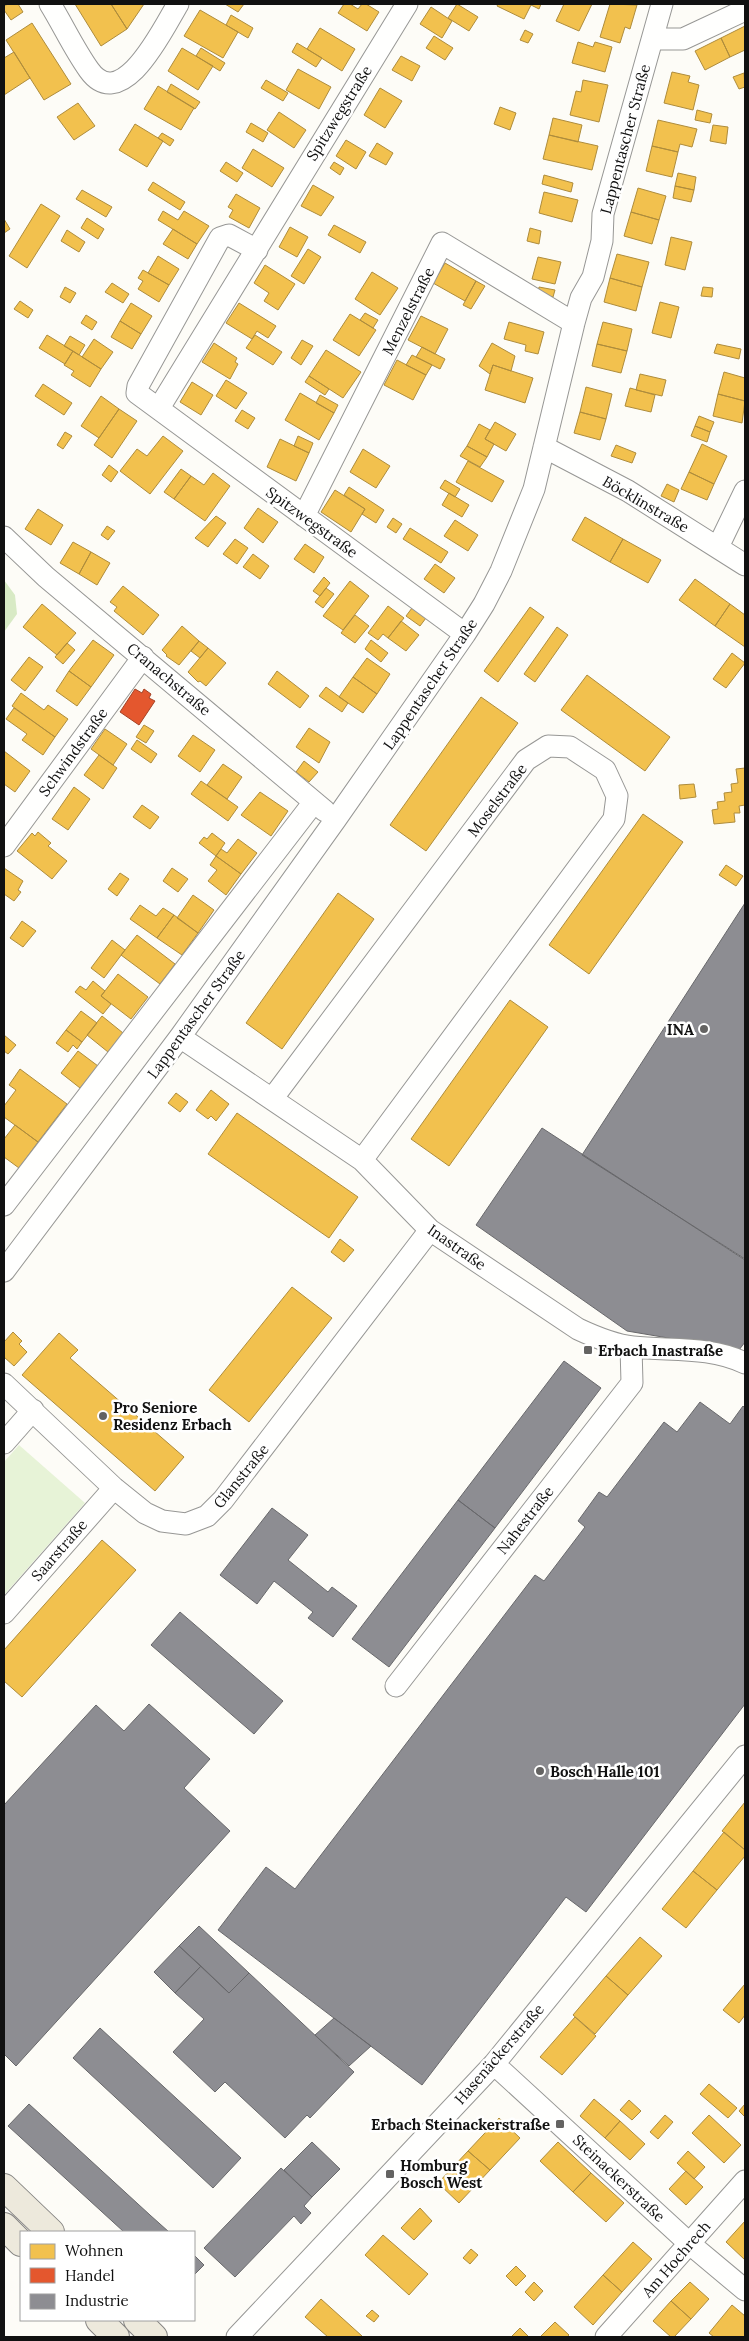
<svg xmlns="http://www.w3.org/2000/svg" width="749" height="2341" font-family="Lora,serif">
<style>
.green{fill:#e7f3d7}
.forest{fill:#d8eac5}
.homes{fill:#f2c14e;stroke:#ae8c3c}
.shops{fill:#e4572e;stroke:#a54225}
.industry{fill:#8d8d92;stroke:#68686b}
.lines{fill:none;stroke-linecap:round;stroke-linejoin:round}
.minor-casing{stroke:#979795;stroke-width:23}
.major-casing{stroke:#858482;stroke-width:28}
.minor{stroke:#fffffe;stroke-width:21}
.major{stroke:#ede9dc;stroke-width:26}
.poi-dot{fill:#646362;stroke:#fff;stroke-width:2}
.labels{text-anchor:middle;dominant-baseline:central;stroke-width:5;stroke-linejoin:round;paint-order:stroke}
.street-label{font-size:15px;fill:#111;stroke:#fff}
.poi-label{font-size:15px;font-weight:bold;fill:#111;stroke:#fff;text-anchor:start}
</style>
<rect width="100%" height="100%" fill="#fdfcf7"/>
<path class="green" d="M19,1445L85,1503L4,1595V1462Z"/>
<path class="forest" d="M4,580L15,595L17,614L4,632Z"/>
<path class="homes" d="M8,4H18L23,12L11,20L4,10V6Z
M75,4H111L127,29L101,46Z
M111,4H144L127,29Z
M225,4H244L238,12Z
M344,4H350L358,9L362,4H366L379,12L367,31L338,13Z
M457,4L478,17L469,31L448,18Z
M498,4H541L539,9L531,5L524,19L497,6Z
M564,4H592L579,31L556,21Z
M610,4L637,5L630,29L625,27L620,43L600,37Z
M431,7L452,21L442,38L420,24Z
M200,10L238,32L223,58L184,36Z
M231,15L253,28L248,38L226,25Z
M32,23L71,84L44,100L6,40Z
M745,26V50L730,57L721,38Z
M320,28L355,49L342,71L307,49Z
M525,30L533,34L528,43L520,40Z
M434,36L453,48L445,60L426,48Z
M721,38L730,57L705,70L695,51Z
M578,42L593,47L595,42L612,47L605,72L572,63Z
M297,43L322,58L316,67L292,52Z
M182,48L213,66L198,90L168,71Z
M201,48L225,63L220,71L196,56Z
M14,52L30,78L4,95V58Z
M401,56L420,66L412,81L392,70Z
M298,69L331,87L319,109L286,90Z
M672,72L690,76L688,82L699,85L693,110L664,103Z
M744,73L745,87L739,89L733,77Z
M266,80L288,93L283,101L261,88Z
M583,80L608,85L599,122L570,115L576,91L581,92Z
M171,84L200,102L195,109L167,92Z
M158,86L194,108L181,130L144,109Z
M380,88L402,101L385,128L364,115Z
M78,103L95,126L74,140L57,117Z
M500,107L516,113L510,130L494,124Z
M697,110L712,114L710,123L695,120Z
M279,112L306,130L294,148L267,130Z
M553,118L582,125L578,142L549,135Z
M658,120L697,129L692,147L680,144L678,152L652,146Z
M251,123L268,133L263,142L246,132Z
M135,124L163,141L147,167L119,150Z
M713,125L728,127L726,144L710,141Z
M162,133L174,140L170,146L158,138Z
M549,135L598,146L592,170L543,159Z
M346,140L366,152L356,169L336,156Z
M377,143L393,153L386,165L369,156Z
M652,146L678,152L672,177L646,171Z
M253,149L284,168L272,187L242,168Z
M226,162L243,173L237,182L220,171Z
M334,162L344,168L340,175L330,168Z
M678,173L696,177L694,190L675,186Z
M544,175L573,183L571,192L542,184Z
M153,182L185,202L180,210L148,190Z
M313,185L334,197L321,216L301,206Z
M675,186L694,190L691,202L673,198Z
M638,188L666,196L659,220L631,212Z
M82,190L112,207L106,217L76,199Z
M544,192L578,200L572,222L539,213Z
M236,194L260,208L249,228L229,217L233,210L228,207Z
M41,204L60,216L27,268L9,256Z
M163,211L178,220L184,211L209,226L197,244L158,220Z
M631,212L659,220L652,244L624,236Z
M87,218L104,229L98,239L81,228Z
M4,219L10,229L4,233Z
M334,225L366,242L360,253L328,235Z
M290,227L308,237L297,257L279,247Z
M530,228L541,231L539,244L527,241Z
M173,229L197,244L188,259L163,244Z
M67,230L85,242L79,252L61,241Z
M671,237L692,242L685,270L665,265Z
M308,249L321,257L304,284L291,276Z
M617,254L649,262L642,287L610,278Z
M158,256L179,269L169,285L148,273Z
M538,257L561,262L555,284L532,279Z
M445,263L476,281L465,301L433,283Z
M265,265L295,284L278,310L264,301L269,293L254,283Z
M143,270L169,285L159,302L138,289L143,281L138,278Z
M372,272L398,288L380,315L355,299Z
M610,278L642,287L636,311L604,302Z
M476,281L485,286L471,309L463,305Z
M112,283L129,294L123,303L105,292Z
M65,287L76,293L70,303L60,297Z
M539,287L555,290L553,297L538,294Z
M703,287L713,288L712,297L701,296Z
M20,301L33,310L28,318L14,309Z
M660,302L679,307L671,338L652,333Z
M131,303L152,316L141,334L120,321Z
M239,303L276,326L268,338L257,331L252,339L226,323Z
M365,313L378,320L373,328L360,320Z
M350,314L376,330L359,356L333,340Z
M86,315L97,322L92,330L81,323Z
M421,316L448,329L435,354L408,340Z
M120,321L141,334L132,349L111,337Z
M509,322L544,332L538,354L525,351L526,345L504,339Z
M603,322L632,329L627,351L597,344Z
M47,335L73,351L65,364L39,348Z
M255,335L282,352L273,365L246,348Z
M70,336L85,345L79,355L64,346Z
M94,339L113,352L101,369L82,357Z
M302,340L313,346L301,365L291,358Z
M214,343L237,358L235,362L238,364L230,379L202,362Z
M492,343L515,356L511,371L493,365L490,374L479,366Z
M597,344L627,351L621,373L592,366Z
M717,344L741,349L739,359L714,353Z
M422,347L445,359L440,369L416,357Z
M326,350L361,372L343,398L309,376Z
M73,351L101,369L90,387L71,375L74,371L64,365Z
M412,355L432,365L426,375L406,365Z
M397,360L426,375L413,400L384,385Z
M493,365L533,378L525,403L485,390Z
M724,372L745,378V401L718,394Z
M640,374L666,380L662,396L636,390Z
M309,376L329,389L325,395L305,382Z
M226,380L247,393L236,409L216,396Z
M192,382L213,395L201,415L180,402Z
M43,384L72,403L64,415L35,396Z
M586,387L612,394L606,419L580,412Z
M630,388L655,395L651,412L625,406Z
M300,393L334,413L319,440L285,420Z
M718,394L745,401L742,423L713,416Z
M320,395L338,405L334,413L316,403Z
M101,396L119,409L99,438L81,426Z
M119,409L137,421L112,458L94,445Z
M242,410L255,418L248,429L235,421Z
M580,412L606,419L600,440L574,433Z
M699,416L714,422L710,432L695,426Z
M495,422L516,434L506,451L485,439Z
M479,424L490,430L485,439L494,444L487,457L467,446Z
M695,426L710,432L707,442L691,436Z
M65,432L72,436L63,449L57,445Z
M163,436L183,451L150,494L120,471L137,449L147,456Z
M298,436L313,443L309,453L294,446Z
M280,439L309,453L296,481L267,467Z
M702,444L727,456L714,484L689,472Z
M616,445L636,453L632,463L611,456Z
M467,446L487,457L480,467L460,456Z
M363,449L390,466L376,488L350,472Z
M468,461L504,481L492,502L456,482Z
M109,465L118,472L111,482L102,475Z
M181,469L191,476L174,499L164,492Z
M689,472L714,484L707,500L681,489Z
M213,473L230,486L205,521L174,499L191,476L204,485Z
M445,480L460,489L455,497L440,488Z
M667,484L679,490L674,502L661,496Z
M349,487L384,510L376,523L362,514L365,509L344,495Z
M335,490L365,509L351,532L321,512Z
M449,493L469,505L462,517L442,505Z
M258,508L278,522L263,543L244,528Z
M38,509L63,525L51,545L25,529Z
M216,516L226,523L208,547L195,538Z
M585,517L623,539L610,562L572,540Z
M393,518L402,524L396,533L387,527Z
M455,520L478,535L468,551L444,536Z
M107,526L115,531L108,540L101,535Z
M410,528L448,552L441,563L403,539Z
M235,539L248,548L237,564L223,554Z
M623,539L661,560L648,583L610,562Z
M73,542L91,552L79,574L60,563Z
M305,544L324,557L314,573L294,559Z
M91,552L110,563L97,585L79,574Z
M253,554L269,566L260,579L243,567Z
M435,564L455,578L444,593L424,579Z
M324,577L330,583L320,596L313,591Z
M695,579L730,604L715,626L679,600Z
M350,581L369,596L343,630L323,616Z
M123,586L159,615L143,635L114,611L117,607L110,602Z
M326,588L334,594L323,608L315,602Z
M42,604L76,633L57,655L23,627Z
M730,604L745,615V647L715,626Z
M388,606L404,618L388,638L383,634L378,640L368,633Z
M530,607L544,617L498,682L484,671Z
M412,608L426,618L420,626L406,616Z
M355,615L369,626L355,643L341,633Z
M401,621L419,635L406,651L388,638Z
M182,626L199,641L179,665L166,656L167,655L162,650Z
M557,627L568,635L535,682L524,674Z
M93,640L114,655L91,687L69,671Z
M371,640L388,653L381,662L365,649Z
M199,641L208,648L200,658L191,651Z
M67,643L75,650L63,664L55,657Z
M208,648L226,663L206,686L200,681L198,682L188,672Z
M732,653L745,663L726,688L713,679Z
M29,657L43,667L25,691L11,680Z
M367,658L390,674L377,694L353,677Z
M69,671L91,687L77,706L56,691Z
M277,671L309,696L300,708L268,684Z
M587,675L670,737L645,771L561,710Z
M353,677L377,694L363,713L339,697Z
M326,687L348,703L342,712L319,696Z
M21,693L44,710L48,705L68,719L55,737L12,706Z
M481,697L518,723L426,851L390,825Z
M14,708L55,737L43,755L22,740L27,734L6,719Z
M144,725L154,731L146,743L136,737Z
M309,728L330,742L319,763L296,747Z
M105,729L127,744L113,765L91,749Z
M193,735L215,750L200,772L178,756Z
M137,740L157,754L151,763L131,749Z
M4,751L30,771L15,792L4,784Z
M99,755L117,768L103,789L84,775Z
M304,761L318,772L309,782L296,772Z
M223,764L242,777L227,799L207,785Z
M745,768V805L739,806L740,813H734L735,822L714,824L712,810L718,809L717,802L725,801L724,793L732,792L731,784L738,783L736,769Z
M201,781L238,807L228,821L191,794Z
M694,784L696,797L680,799L679,785Z
M74,787L90,799L68,830L52,819Z
M260,792L288,811L271,836L241,815Z
M142,805L159,817L150,829L133,817Z
M643,814L683,842L589,974L549,945Z
M38,832L51,843L48,846L67,861L52,879L17,851L32,833L35,836Z
M212,833L225,843L216,856L199,843L204,837L207,839Z
M238,839L257,853L241,874L216,856L221,849L227,853Z
M216,856L241,874L226,895L208,881L217,870L210,865Z
M726,865L743,876L736,886L719,875Z
M4,868L23,881L18,890L21,892L14,901L4,894Z
M172,868L188,879L178,892L163,881Z
M120,873L129,879L117,896L108,889Z
M338,893L374,919L282,1049L246,1023Z
M193,895L214,910L198,933L177,918Z
M140,905L156,916L163,908L174,915L157,938L130,919Z
M174,915L198,933L182,955L157,938Z
M22,921L36,931L23,947L10,938Z
M137,935L175,964L160,984L121,955Z
M112,940L125,950L104,978L91,968Z
M118,974L148,997L131,1019L101,996Z
M93,981L105,991L101,996L111,1004L103,1014L75,992L80,986L86,990Z
M510,1000L548,1027L449,1166L411,1139Z
M81,1011L97,1023L82,1042L66,1030Z
M102,1016L123,1033L108,1052L87,1035Z
M66,1030L82,1042L77,1049L73,1045L68,1052L56,1043Z
M4,1035L16,1045L8,1054L4,1051Z
M78,1051L98,1066L80,1088L61,1073Z
M20,1069L67,1104L38,1142L4,1117V1106L16,1090L9,1085Z
M211,1090L229,1104L216,1121L211,1116L208,1119L196,1110Z
M176,1093L188,1102L180,1112L168,1103Z
M237,1113L358,1197L329,1238L208,1154Z
M15,1125L38,1142L19,1168L4,1157V1139Z
M340,1239L354,1250L344,1262L331,1252Z
M292,1287L332,1318L249,1422L209,1390Z
M13,1332L22,1341L19,1344L27,1352L14,1366L4,1357V1342Z
M59,1333L78,1350L70,1358L184,1457L155,1491L22,1375Z
M102,1540L136,1570L22,1697L4,1681V1650Z
M745,1802V1850L722,1831Z
M724,1832L745,1850V1856L717,1890L693,1871Z
M693,1871L717,1890L686,1928L662,1909Z
M640,1937L662,1956L628,1995L606,1976Z
M606,1976L628,1995L595,2034L573,2015Z
M745,1984V2015L739,2023L723,2010Z
M575,2017L596,2036L562,2075L540,2057Z
M709,2084L737,2108L728,2118L700,2094Z
M594,2099L620,2121L605,2138L580,2116Z
M629,2100L641,2111L632,2120L620,2110Z
M745,2104V2117L739,2111Z
M665,2115L673,2122L658,2139L650,2132Z
M709,2115L741,2145L724,2163L692,2133Z
M499,2118L520,2138L490,2170L468,2151Z
M620,2121L645,2144L630,2160L605,2138Z
M558,2142L591,2173L573,2192L540,2161Z
M468,2151L490,2170L459,2203L438,2183Z
M688,2151L705,2167L694,2179L677,2163Z
M686,2171L703,2187L686,2205L669,2189Z
M591,2173L624,2203L606,2222L573,2192Z
M420,2208L432,2221L414,2240L401,2228Z
M745,2221V2260L726,2242Z
M383,2235L428,2274L409,2295L365,2255Z
M633,2242L652,2259L622,2292L603,2275Z
M471,2249L478,2255L470,2264L463,2258Z
M516,2266L526,2276L516,2286L506,2276Z
M603,2275L622,2292L593,2325L574,2307Z
M534,2282L543,2291L534,2301L525,2292Z
M690,2282L709,2299L691,2319L671,2301Z
M321,2299L362,2336L361,2337H328L305,2317Z
M671,2301L691,2319L674,2337H671L653,2321Z
M732,2305L745,2316V2337H714L709,2333Z
M372,2310L379,2316L374,2322L366,2316Z
M555,2322L569,2335L567,2337H540Z
M520,2328L529,2337H511Z"/>
<path class="shops" d="M135,689L142,693L144,689L151,694L149,698L155,701L139,725L120,712Z"/>
<path class="industry" d="M745,903V1259L582,1155Z
M542,1128L745,1260V1342L739,1350L627,1331L476,1225Z
M564,1361L601,1388L495,1528L458,1500Z
M700,1402L730,1424L743,1406L745,1408V1704L586,1912L566,1897L422,2085L218,1930L266,1867L295,1889L535,1575L544,1581L585,1527L578,1521L599,1492L607,1497L664,1422L677,1432Z
M458,1500L495,1528L389,1667L352,1639Z
M272,1508L308,1535L288,1560L328,1592L332,1587L357,1606L333,1637L308,1618L313,1612L274,1581L257,1604L220,1575Z
M180,1612L283,1701L254,1734L151,1645Z
M149,1704L210,1759L184,1788L230,1831L16,2066L4,2054V1805L96,1705L124,1731Z
M199,1926L249,1973L229,1993L179,1946Z
M179,1946L201,1966L175,1993L154,1972Z
M201,1966L229,1993L249,1973L354,2072L310,2118L307,2115L285,2138L225,2082L215,2092L173,2052L204,2019L175,1993Z
M334,2018L371,2046L349,2066L315,2035Z
M100,2028L241,2158L213,2188L73,2058Z
M29,2104L150,2215L169,2232H124L8,2126Z
M312,2142L340,2169L312,2197L284,2170Z
M281,2168L312,2197L304,2206L311,2213L301,2224L294,2216L235,2277L204,2248Z
M194,2255L204,2265L194,2275Z"/>
<g class="lines">
<g class="minor-casing">
<path id="minor" d="M50,4C63,25 74,49 89,70C122,116 164,27 178,4
M653,39H683L745,10
M257,250L229,235L220,238L138,386L137,393L465,634
M159,408L407,4
M544,447L628,491L745,565
M304,516L442,243L574,323
M4,537L46,577L325,811
M718,547L745,491
M4,846L143,657
M180,1037L362,1160L430,1230L578,1329C595,1337 614,1345 633,1347C671,1351 710,1346 745,1363
M272,1099L526,760L548,746L570,747L605,770L617,796L614,819L362,1160
M4,1205L314,802
M4,1271L180,1037L336,819L465,634L484,604L501,571L534,489L574,323L581,298L593,277L602,241L603,214L662,4
M4,1384L114,1488L145,1513L162,1521L186,1524L207,1516L223,1500L430,1230
M4,1443L33,1410
M4,1613L114,1488
M396,1686L632,1383L631,1347
M494,2064L690,2244L745,2290
M237,2337L494,2064L745,1756
M606,2337L745,2181"/>
</g>
<g class="major-casing">
<path id="major" d="M4,2187L51,2232
M4,2226L21,2243
M99,2320L116,2337
M137,2320L154,2337"/>
</g>
<use href="#minor" class="minor"/>
<use href="#major" class="major"/>
</g>
<g class="poi-dot">
<circle cx="704" cy="1029" r="5"/>
<rect x="583" y="1345" width="10" height="10" rx="2.5"/>
<circle cx="103" cy="1416" r="5"/>
<circle cx="540" cy="1771" r="5"/>
<rect x="555" y="2119" width="10" height="10" rx="2.5"/>
<rect x="385" y="2169" width="10" height="10" rx="2.5"/>
</g>
<g class="labels">
<g class="street-label">
<text transform="translate(339 113) rotate(-58)">Spitzwegstraße</text>
<text transform="translate(625 139) rotate(-75)">Lappentascher Straße</text>
<text transform="translate(408 311) rotate(-63)">Menzelstraße</text>
<text transform="translate(646 504) rotate(30)">Böcklinstraße</text>
<text transform="translate(312 522) rotate(36)">Spitzwegstraße</text>
<text transform="translate(169 679) rotate(40)">Cranachstraße</text>
<text transform="translate(430 684) rotate(-56)">Lappentascher Straße</text>
<text transform="translate(73 752) rotate(-54)">Schwindstraße</text>
<text transform="translate(497 800) rotate(-53)">Moselstraße</text>
<text transform="translate(196 1014) rotate(-54)">Lappentascher Straße</text>
<text transform="translate(457 1247) rotate(35)">Inastraße</text>
<text transform="translate(241 1476) rotate(-51)">Glanstraße</text>
<text transform="translate(525 1520) rotate(-52)">Nahestraße</text>
<text transform="translate(59 1550) rotate(-49)">Saarstraße</text>
<text transform="translate(499 2054) rotate(-49)">Hasenäckerstraße</text>
<text transform="translate(619 2178) rotate(43)">Steinackerstraße</text>
<text transform="translate(676 2259) rotate(-49)">Am Hochrech</text>
</g>
<g class="poi-label">
<text x="694" y="1029" text-anchor="end">INA</text>
<text x="598" y="1350">Erbach Inastraße</text>
<text x="113" y="1407">Pro Seniore<tspan x="113" dy="17">Residenz Erbach</tspan></text>
<text x="550" y="1771">Bosch Halle 101</text>
<text x="550" y="2124" text-anchor="end">Erbach Steinackerstraße</text>
<text x="400" y="2165">Homburg<tspan x="400" dy="17">Bosch West</tspan></text>
</g>
</g>
<rect width="749" height="2341" fill="none" stroke="#111111" stroke-width="10"/>
<rect x="20" y="2231" width="175" height="90" fill="#ffffff" stroke="#a0a0a0"/>
<rect x="30" y="2244" width="25" height="15" fill="#f2c14e" stroke="#a0a0a0"/>
<text x="65" y="2256" font-size="15" fill="#111111">Wohnen</text>
<rect x="30" y="2268" width="25" height="15" fill="#e4572e" stroke="#a0a0a0"/>
<text x="65" y="2281" font-size="15" fill="#111111">Handel</text>
<rect x="30" y="2294" width="25" height="15" fill="#8d8d92" stroke="#a0a0a0"/>
<text x="65" y="2306" font-size="15" fill="#111111">Industrie</text>
</svg>
